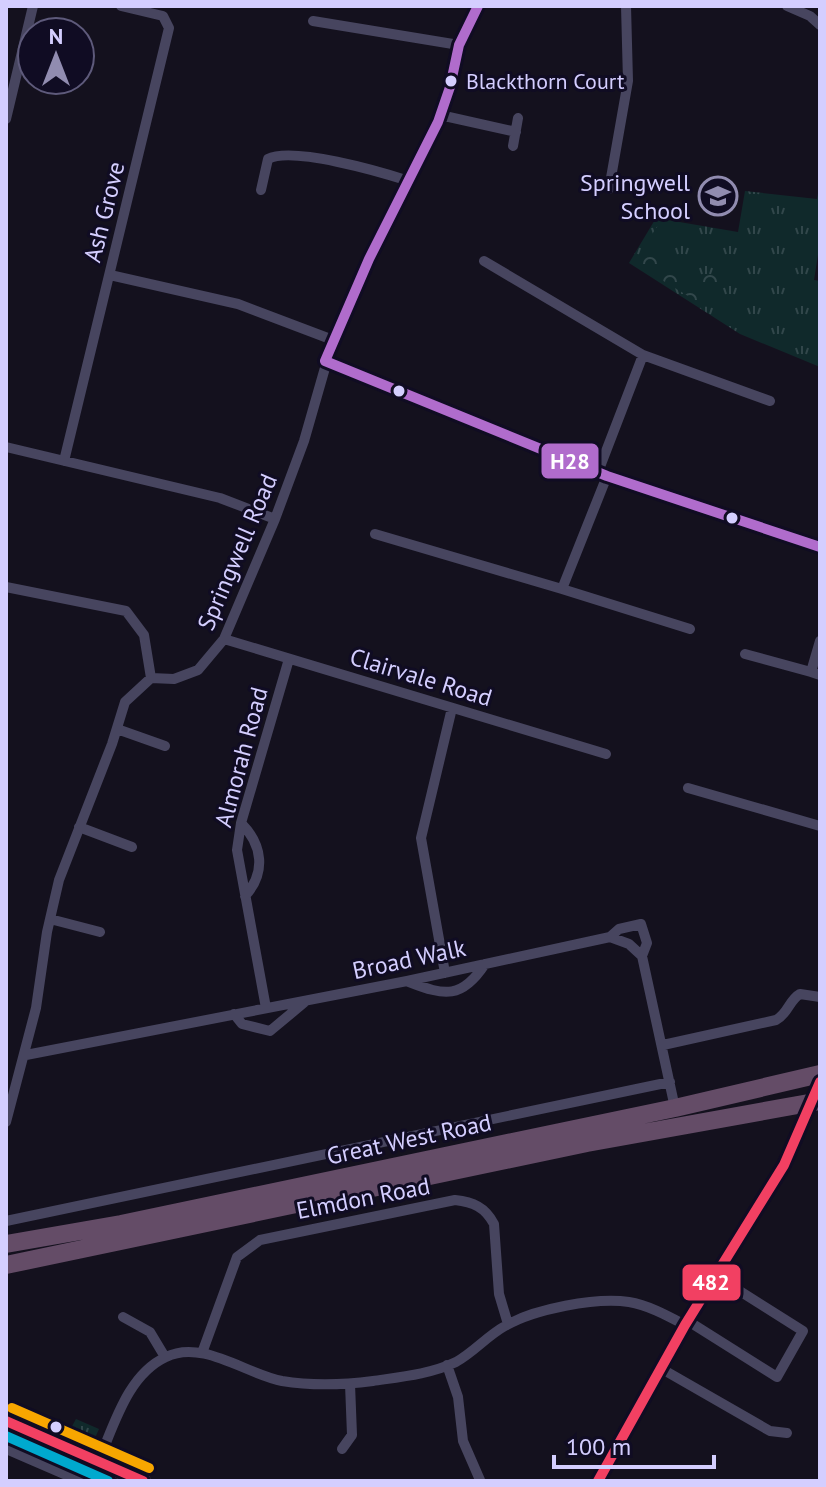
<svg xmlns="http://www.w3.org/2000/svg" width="826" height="1487" font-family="'PT Sans',sans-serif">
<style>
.grass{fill:url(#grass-tufts)}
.forest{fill:url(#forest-crowns)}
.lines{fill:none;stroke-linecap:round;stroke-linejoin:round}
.street{stroke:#47455f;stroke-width:10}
.secondary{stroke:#555272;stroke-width:14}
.primary{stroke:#5b4f70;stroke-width:16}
.highway{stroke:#644c67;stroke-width:18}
.bus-1-casing{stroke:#100c23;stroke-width:16}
.bus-2-casing{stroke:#100c23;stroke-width:16}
.bus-3-casing{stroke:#100c23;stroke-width:16}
.bus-4-casing{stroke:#100c23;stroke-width:16}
.bus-1{stroke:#b06ccc;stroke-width:10}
.bus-2{stroke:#f24062;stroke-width:10}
.bus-3{stroke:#00a9ce;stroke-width:10}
.bus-4{stroke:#f7a600;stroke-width:10}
.bus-dot{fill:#d4ceff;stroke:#100c23;stroke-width:3}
.labels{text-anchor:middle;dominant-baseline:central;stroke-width:6;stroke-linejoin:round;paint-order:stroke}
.bus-label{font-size:22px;fill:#d4ceff;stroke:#100c23;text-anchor:start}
.poi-label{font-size:24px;fill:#d4ceff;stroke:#100c23;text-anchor:end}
.street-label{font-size:24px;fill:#d4ceff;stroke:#100c23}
.line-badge{stroke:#100c23;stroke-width:3}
.badge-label{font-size:22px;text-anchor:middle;font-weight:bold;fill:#fff}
</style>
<defs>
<pattern id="grass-tufts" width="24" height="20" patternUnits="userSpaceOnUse" patternTransform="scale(2)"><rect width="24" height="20" fill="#10292b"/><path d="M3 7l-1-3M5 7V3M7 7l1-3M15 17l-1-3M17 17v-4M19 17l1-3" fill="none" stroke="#32474b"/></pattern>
<pattern id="forest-crowns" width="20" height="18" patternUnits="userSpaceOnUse" patternTransform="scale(2)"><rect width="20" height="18" fill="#10292b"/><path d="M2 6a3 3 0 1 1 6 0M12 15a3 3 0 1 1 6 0" fill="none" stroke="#32474b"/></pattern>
</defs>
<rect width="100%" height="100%" fill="#14111e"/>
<path class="grass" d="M820,182V242L814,280L820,281V367L740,334L629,263L656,218L738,232L745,191L817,199Z
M6,1401L71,1428L76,1419L99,1429L94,1440L88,1444L6,1407Z
M6,1435L116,1481H92L6,1443Z"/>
<path class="forest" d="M658,225L685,230L691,237C670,231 664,236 656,256C674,277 685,282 712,274L722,280L719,300L706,307L634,263Z"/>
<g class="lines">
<path class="street" d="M787,6L810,16L820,25
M313,21L459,45
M440,115L516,132
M6,119L33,6
M513,146L518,118
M609,189L628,81L626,6
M261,190L268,159C292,146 381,172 409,181
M484,261L643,355L598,472
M110,275L238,304L333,340
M643,355L770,401
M325,361L607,476L820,547
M6,447L220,498L275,519
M64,461L169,28L163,16L121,6
M375,534L562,589L607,476
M6,587L126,611L144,635L151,678
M562,589L690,629
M224,639L606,754
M820,641L811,672L820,675
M745,654L811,672
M117,729L165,746
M688,788L820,826
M241,823C263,845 266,873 245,896
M79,827L132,847
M50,919L100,932
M610,937L619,929L641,924L647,943L642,956
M445,973L421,838L452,708
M409,982C445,996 462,999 485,964
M266,1008L237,850L241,823L289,659
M234,1014L242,1024L270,1031L306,1001
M663,1045L776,1020C788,1014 789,1000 800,994L820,997
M26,1055L407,981L610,937L629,944L642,956L675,1108
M6,1122L36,1008L47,932L59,880L112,744L125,702L151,678L174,679L198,670L224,639L275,519L304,441L333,340L369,259L438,122L450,87L459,45L478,6
M6,1221L670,1082
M123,1317L150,1332L165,1357
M688,1321L777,1377L803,1331L716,1276
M202,1353L237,1257L260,1240L455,1200C473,1202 485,1207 494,1224L499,1294L508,1324
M447,1365L458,1397L463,1441L480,1480
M662,1369L770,1431L787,1433
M6,1449L80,1481
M342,1449L352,1435L350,1384
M98,1462C114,1426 127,1375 166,1357C202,1339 246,1374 282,1381C312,1386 343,1385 373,1381C400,1377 431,1374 456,1362C474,1352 487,1336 505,1326C534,1309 596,1297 629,1302C648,1305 668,1316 685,1325"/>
<path class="secondary" d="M598,1481L685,1325L784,1165L820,1082"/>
<path class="primary" d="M6,1421L143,1481"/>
<path class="highway" d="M6,1244L121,1224L675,1108L820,1074
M6,1265L587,1143L820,1101"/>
<g class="bus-1-casing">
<path id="bus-1" d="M325,361L607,476L820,547
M325,361L369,259L438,122L450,87L459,45L478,6"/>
</g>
<g class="bus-2-casing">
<path id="bus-2" d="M6,1421L143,1481
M598,1481L685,1325L784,1165L820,1082"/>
</g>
<g class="bus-3-casing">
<path id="bus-3" d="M6,1436L108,1481"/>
</g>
<g class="bus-4-casing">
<path id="bus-4" d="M12,1408L149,1468"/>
</g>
<use href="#bus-1" class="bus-1"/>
<use href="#bus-2" class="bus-2"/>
<use href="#bus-3" class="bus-3"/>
<use href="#bus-4" class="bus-4"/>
</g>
<defs>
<g id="school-ring" transform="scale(2)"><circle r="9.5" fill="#100c23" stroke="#918cb0" stroke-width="1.5"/><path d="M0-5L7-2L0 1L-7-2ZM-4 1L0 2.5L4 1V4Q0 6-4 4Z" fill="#918cb0"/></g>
</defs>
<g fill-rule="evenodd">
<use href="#school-ring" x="718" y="196"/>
</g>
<g class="bus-dot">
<circle cx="451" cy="81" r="7"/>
<circle cx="399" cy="391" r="7"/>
<circle cx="732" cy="518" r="7"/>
<circle cx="56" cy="1427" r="7"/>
</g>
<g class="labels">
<g class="bus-label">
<text x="466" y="81">Blackthorn Court</text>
</g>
<g class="poi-label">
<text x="690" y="182">Springwell<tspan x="690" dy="28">School</tspan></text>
</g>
<g class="street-label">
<text transform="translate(104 212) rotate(-76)">Ash Grove</text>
<text transform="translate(237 552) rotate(-67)">Springwell Road</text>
<text transform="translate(421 677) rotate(17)">Clairvale Road</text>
<text transform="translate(241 757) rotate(-75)">Almorah Road</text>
<text transform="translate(409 959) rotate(-12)">Broad Walk</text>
<text transform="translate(409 1139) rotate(-12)">Great West Road</text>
<text transform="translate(363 1198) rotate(-11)">Elmdon Road</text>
</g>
</g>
<g class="line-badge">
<rect x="540" y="442" width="60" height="38" rx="8" fill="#b06ccc"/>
<rect x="681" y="1263" width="61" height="39" rx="8" fill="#f24062"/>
</g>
<g class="badge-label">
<text x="570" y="469">H28</text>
<text x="711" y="1290">482</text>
</g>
<rect width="826" height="1487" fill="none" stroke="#d4ceff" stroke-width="16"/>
<g transform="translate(56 56)"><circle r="38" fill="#100c23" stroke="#5e5a7b" stroke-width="2"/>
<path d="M0-6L14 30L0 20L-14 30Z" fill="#918cb0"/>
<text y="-12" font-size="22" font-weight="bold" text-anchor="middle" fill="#d4ceff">N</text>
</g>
<path d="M554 1455v12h160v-12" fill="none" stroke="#d4ceff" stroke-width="4"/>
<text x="566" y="1455" font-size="24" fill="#d4ceff" stroke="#100c23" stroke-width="6" paint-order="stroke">100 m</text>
</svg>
